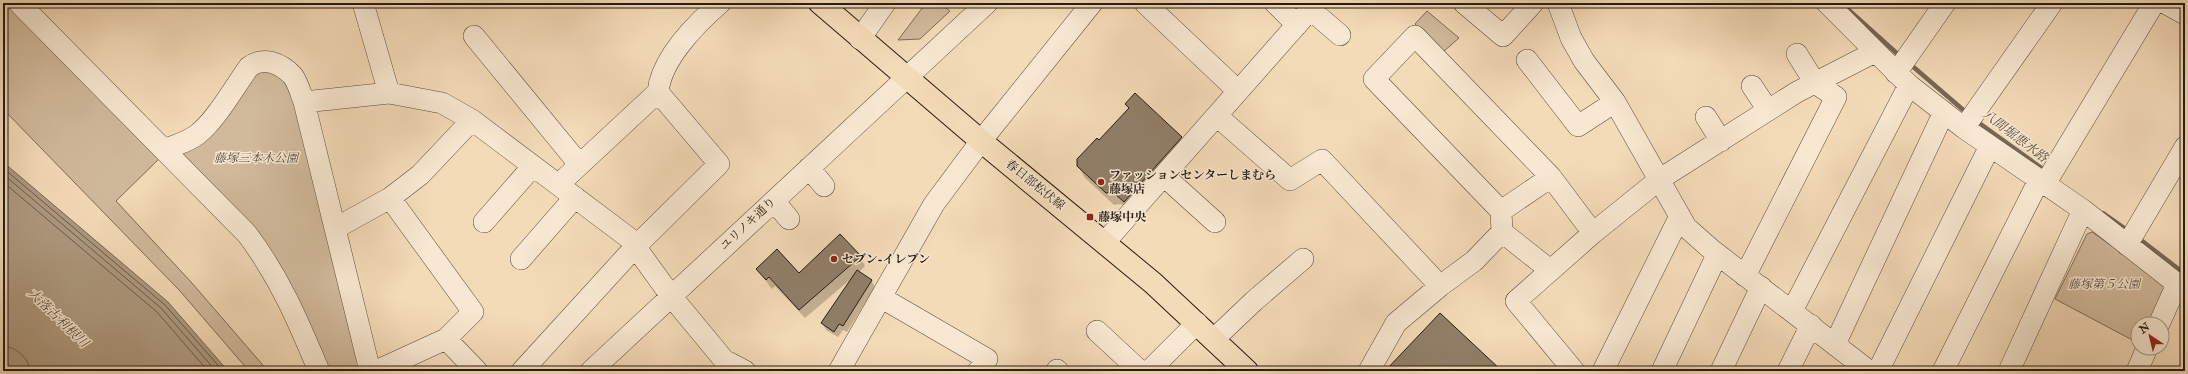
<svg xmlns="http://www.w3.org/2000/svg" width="2188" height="374" font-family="'IM FELL Double Pica','Noto Serif JP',serif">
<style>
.green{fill:#d1ba9c;stroke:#7b6a58}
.water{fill:#ae9a80;stroke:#776754}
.shadow{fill:#0003}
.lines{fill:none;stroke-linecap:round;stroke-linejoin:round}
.shore{stroke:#6a5a4a;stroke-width:1}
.stream{stroke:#776754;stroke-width:4.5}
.building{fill:#917f69;stroke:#251b13}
.minor-casing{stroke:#594b3c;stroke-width:22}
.major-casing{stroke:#251b13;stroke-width:24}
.minor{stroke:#f8e8d1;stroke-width:21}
.major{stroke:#f4dbb8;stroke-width:22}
.poi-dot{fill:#8f2418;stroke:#f8e8d1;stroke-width:1.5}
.labels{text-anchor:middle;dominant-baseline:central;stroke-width:3;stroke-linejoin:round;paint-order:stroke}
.park-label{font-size:12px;font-style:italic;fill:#594b3c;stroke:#f8e8d1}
.poi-label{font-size:12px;font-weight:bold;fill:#251b13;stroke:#f8e8d1;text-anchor:start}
.street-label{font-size:12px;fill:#251b13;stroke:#f8e8d1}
.water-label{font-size:13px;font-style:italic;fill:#5c4e3f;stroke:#f8e8d1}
</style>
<rect width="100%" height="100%" fill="#f4dbb8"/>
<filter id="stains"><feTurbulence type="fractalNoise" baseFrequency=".005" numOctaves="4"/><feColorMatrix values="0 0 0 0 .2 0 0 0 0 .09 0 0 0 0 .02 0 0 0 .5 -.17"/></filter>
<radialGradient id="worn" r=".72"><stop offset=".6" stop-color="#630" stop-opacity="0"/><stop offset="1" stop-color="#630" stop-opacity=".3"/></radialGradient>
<path class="green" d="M3,3H13L163,155L116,201L191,282L268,371H249L180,291L3,109Z
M926,3H939L950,11L920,39L898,40Z
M1427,11L1459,38L1443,52L1415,24Z
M260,66L289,80L364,371H325L298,309L173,151Z
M2092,232L2167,285L2154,324H2138V343L2055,299L2087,234Z"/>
<path class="water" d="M3,162L168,302L228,371H17L3,360Z"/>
<path class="shadow" d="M1126,104L1181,138L1188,149L1131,213L1121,204L1114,205L1085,178L1078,166L1129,109Z
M840,236L860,257L865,266L859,272L871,280L875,287L847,332L843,330L838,337L826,330L822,323L852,278L805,318L775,286L772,289L757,269L799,274Z"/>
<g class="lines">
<path class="shore" d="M3,168L165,305L223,371
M3,174L161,308L216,371
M3,182L157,312L208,371
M3,346C15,346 30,359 30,371"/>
<path class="stream" d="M1841,3L1901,57
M1910,64L1968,114
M1975,120L2047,172
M2103,213L2130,232
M2137,237L2185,274"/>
</g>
<path class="building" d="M1135,93L1182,137L1124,202L1113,192L1106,193L1077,166V159L1097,138L1099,140L1129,108L1125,104Z
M840,234L861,256L799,310L769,277L766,280L756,269L777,249L799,273Z
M857,270L872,280L843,326L839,324L834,332L821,323Z
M1440,313L1502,371H1385Z"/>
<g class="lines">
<g class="minor-casing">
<path id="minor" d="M19,3L247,234C280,278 298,321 319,371
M363,3L389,93
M1145,3L1238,91
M1275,3L1297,25
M1464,3L1503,36L1533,3
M1558,3L1571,38L1584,61L1615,102L1686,227L1712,250L1869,371
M1827,3L1909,85L1964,128L2083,210L2185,290
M2165,3L2185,14
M1311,10L1340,35
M474,36L579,164
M860,39L885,3
M1527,60L1578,126L1615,102
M1896,73L1945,3
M1752,86L1768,110
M304,102L389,93L442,103L472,120L629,238L671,296L724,360L745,371
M1217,116L1290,180L1322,160L1440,286
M1706,117L1721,141
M1964,128L2052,3
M164,150C175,145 188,142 198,134C216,120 235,86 249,67C263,56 281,63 293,76C298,83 301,94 304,102L370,371
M809,168L824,186
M1164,176L1215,222
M559,184L658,92C661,59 697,23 720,3
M2045,184L2154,3
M774,201L789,219
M1501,211L1374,79L1415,36L1551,177L1593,233
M484,222L533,166
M336,228L390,198L420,175L472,120
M1502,232L1550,270
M1105,242L1316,3
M2127,245L2185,147
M521,259L575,197
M1745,276L1836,97L1815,83L1797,54
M882,298L987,359L978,371
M1792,311L1909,85
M2159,324L2177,284
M1097,331L1140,371
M446,339L477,371
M1214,339L1254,301L1303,259
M1835,344L1944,112
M1057,370L1058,371
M376,371L446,339L473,312L390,198
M522,371L636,246L719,164L658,92
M591,371L987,3
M839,371L934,204L981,141L1092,3
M1149,371L1197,323
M1369,371L1396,323L1440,286L1474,261L1502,232L1501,211L1551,177
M1574,371L1516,301L1593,233L1660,179L1797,92L1875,52
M1603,371L1680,216
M1662,371L1717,255
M1721,371L1761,287
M1788,371L1811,325
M1878,371L1990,146
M1943,371L2039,180
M2009,371L2083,210
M2137,371L2147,348"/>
</g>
<g class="major-casing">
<path id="major" d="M820,3L981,141L1153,283L1247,371"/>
</g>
<use href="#minor" class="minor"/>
<use href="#major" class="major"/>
</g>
<g class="poi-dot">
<circle cx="1101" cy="182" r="4"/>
<rect x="1086" y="213" width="8" height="8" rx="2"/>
<circle cx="834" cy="259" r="4"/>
</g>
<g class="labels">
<g class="park-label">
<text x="256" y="158">藤塚三本木公園</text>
<text x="2104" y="284">藤塚第５公園</text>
</g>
<g class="poi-label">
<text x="1109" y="175">ファッションセンターしまむら<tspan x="1109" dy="14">藤塚店</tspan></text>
<text x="1098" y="217">藤塚中央</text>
<text x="842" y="259">セブン-イレブン</text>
</g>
<g class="street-label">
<text transform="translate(1035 185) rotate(39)">春日部松伏線</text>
<text transform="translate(748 224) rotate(-43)">ユリノキ通り</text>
</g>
<g class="water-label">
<text transform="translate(2015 136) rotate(37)">八間堀悪水路</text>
<text transform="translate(58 318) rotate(44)">大落古利根川</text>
</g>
</g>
<rect width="2188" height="374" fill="none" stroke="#f4dbb8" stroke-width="16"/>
<rect x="4" y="4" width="2180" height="366" fill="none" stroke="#251b13" stroke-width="2"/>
<rect x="8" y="8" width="2172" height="358" fill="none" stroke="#251b13"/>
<g transform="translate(2150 336) rotate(325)"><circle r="19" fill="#f8e8d1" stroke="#a49685"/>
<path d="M0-3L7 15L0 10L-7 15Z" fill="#8f2418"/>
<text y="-6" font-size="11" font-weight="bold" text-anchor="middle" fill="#251b13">N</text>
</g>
<rect width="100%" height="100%" filter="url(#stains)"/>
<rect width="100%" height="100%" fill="url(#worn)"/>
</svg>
